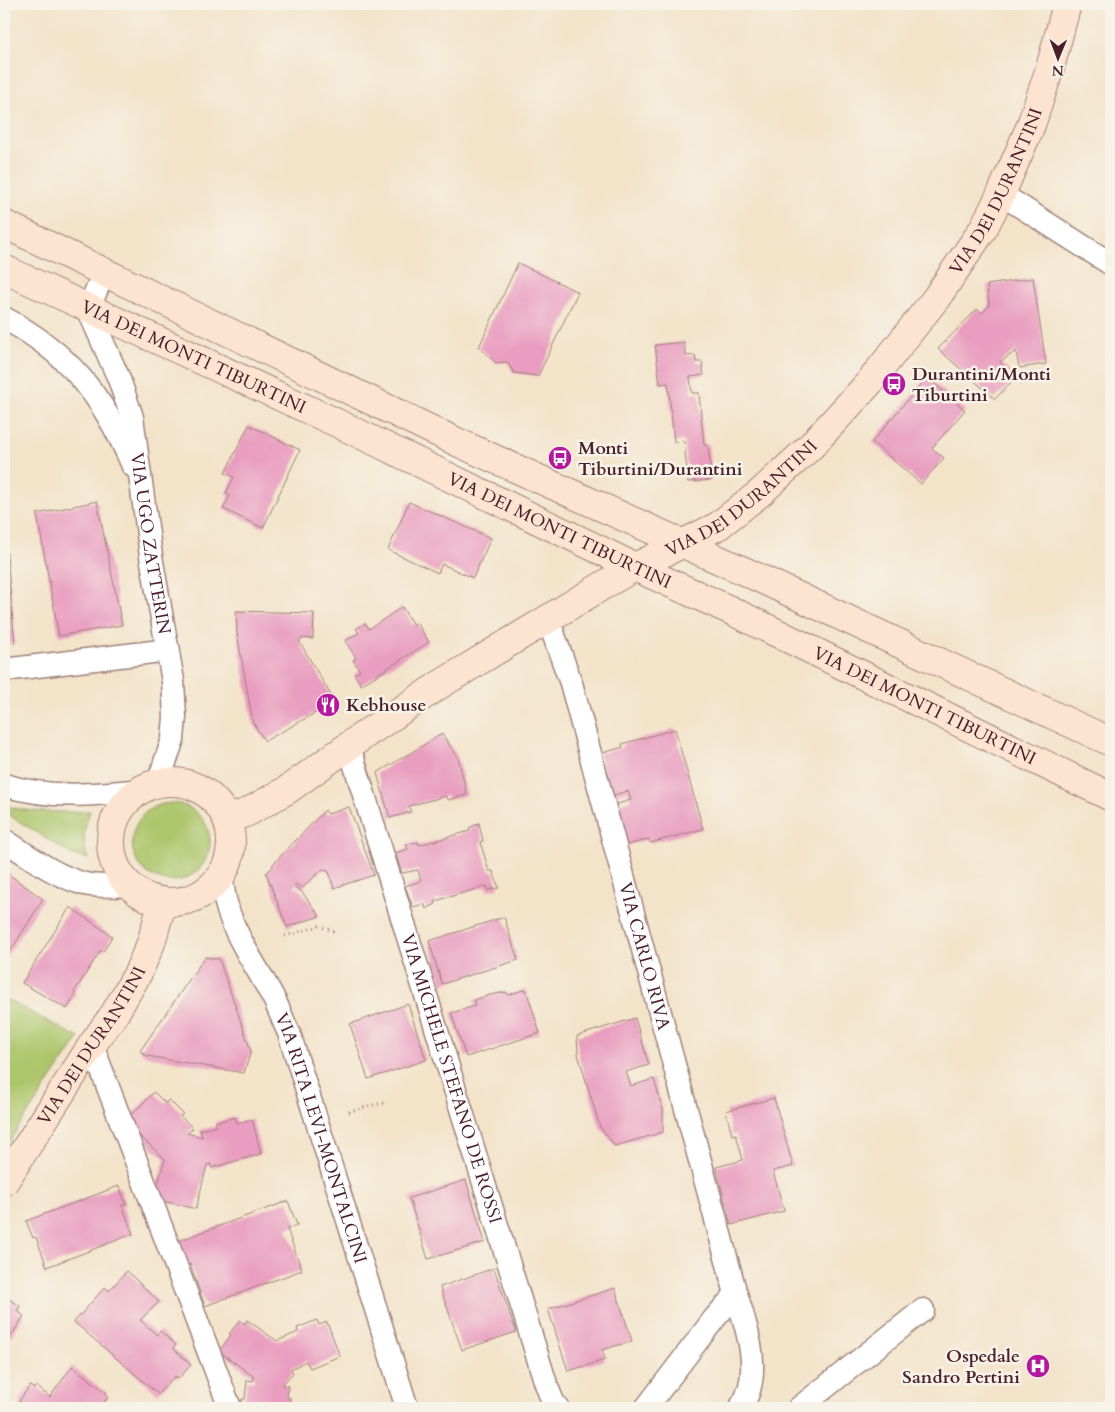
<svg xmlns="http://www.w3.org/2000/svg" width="1115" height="1412" font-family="Cardo,serif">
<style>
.green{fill:#adc66c;stroke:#7c724c}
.building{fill:#e99dc0}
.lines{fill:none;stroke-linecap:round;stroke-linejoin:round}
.street-casing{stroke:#9e817a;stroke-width:25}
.secondary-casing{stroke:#9e817a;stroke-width:30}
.path{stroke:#9e817a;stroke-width:3;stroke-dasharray:1 4;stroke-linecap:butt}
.street{stroke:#fff;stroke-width:22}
.secondary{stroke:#fde4d1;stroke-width:28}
.labels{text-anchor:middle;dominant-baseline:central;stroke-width:5;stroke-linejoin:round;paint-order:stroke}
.street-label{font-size:18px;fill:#4a1f2b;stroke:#f7f3e8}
.poi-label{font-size:18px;font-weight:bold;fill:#4a1f2b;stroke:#f7f3e8;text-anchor:start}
</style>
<rect width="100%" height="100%" fill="#f7f3e8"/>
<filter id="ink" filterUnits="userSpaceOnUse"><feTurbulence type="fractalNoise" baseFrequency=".02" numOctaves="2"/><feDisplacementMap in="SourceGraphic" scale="10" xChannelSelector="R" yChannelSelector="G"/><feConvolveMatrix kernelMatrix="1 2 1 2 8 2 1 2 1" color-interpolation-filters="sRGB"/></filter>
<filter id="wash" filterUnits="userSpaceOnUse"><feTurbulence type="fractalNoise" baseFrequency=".0096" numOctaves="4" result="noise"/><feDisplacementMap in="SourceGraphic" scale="20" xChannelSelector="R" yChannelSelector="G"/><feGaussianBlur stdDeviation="1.12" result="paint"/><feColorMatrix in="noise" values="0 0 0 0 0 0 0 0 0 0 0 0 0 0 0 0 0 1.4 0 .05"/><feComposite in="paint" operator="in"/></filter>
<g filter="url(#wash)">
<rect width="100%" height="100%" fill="#f3e3c9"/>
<path class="green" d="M132 842a39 39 0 1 1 78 0a39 39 0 1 1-78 0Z
M4,805C31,814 62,812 90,811C84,827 82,843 88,859L71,854L4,812Z
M4,998L79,1038L4,1149Z"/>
<g id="blocks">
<path class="building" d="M518,263L578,292L538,376L514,373L507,362L496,363L479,347Z
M1033,278L1046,364L1019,368L1016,351L1000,362L1015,378L995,399L938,349L977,309L982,313L989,306L987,285Z
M684,342L686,356L695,355L696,362H702L704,375L690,377L692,393H699L704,445H708L712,480L688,482L684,441L674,442L668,383L660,384L655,345Z
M927,377L965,410L932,448L944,458L921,484L872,442Z
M249,425L300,450L263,528L223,509L230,495L226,493L234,477L225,473Z
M97,501L122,625L59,636L37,514Z
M409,502L491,538L473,578L442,564L438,573L388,550Z
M4,534H5L15,643L4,644Z
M402,607L413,625L417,623L429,642L361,685L354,674L360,671L353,660L356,658L345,641L359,633L356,629L365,623L369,629Z
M236,611L314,613L313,639L303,638L299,641L335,702L265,741L253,723L237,633Z
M675,729L703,829L650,843L649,839L625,846L614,805L631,800L628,791L610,796L599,754L623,747L622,744Z
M442,734L458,757L467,795L448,800L446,796L409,806L411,812L390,818L377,773Z
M349,807L374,875L334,888L329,872L323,869L302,888L296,884L294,886L301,891L320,916L287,927L266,873L274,866L272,865L325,810L328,814Z
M479,823L483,841L480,842L489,871H493L499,888L488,890L487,886L435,901L436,904L426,909L424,904L413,907L405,886L421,881L418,870L402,873L395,853L408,849L406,844L418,842L419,845L470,831L469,828Z
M4,871L43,899L13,947L4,959Z
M70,907L112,936L103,952L101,950L74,992L76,994L67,1009L22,983Z
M504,917L518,960L442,984L429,941Z
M205,957L219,959L251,1051L244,1073L147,1056L140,1051Z
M526,989L540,1033L466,1057L451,1013L475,1006L474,1000L490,995L506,992L508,995Z
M408,1004L426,1060L368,1079L350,1024Z
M635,1018L649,1065L626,1072L631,1086L654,1079L663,1110V1132L615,1146L600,1127L578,1054L577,1036Z
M154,1092L165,1103L169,1100L183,1114L180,1116L193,1128L187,1133L202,1137L200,1130L217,1126L215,1122L235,1117L237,1123L252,1119L261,1154L211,1168V1164L207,1165L196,1209L159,1200L155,1193L165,1159L131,1128L128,1118Z
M774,1098L793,1166L773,1171L784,1211L731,1225L716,1167L743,1160L736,1134L732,1135L726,1111Z
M466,1180L485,1242L428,1259L409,1198Z
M119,1186L126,1204L122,1205L133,1234L47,1267L36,1237L33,1238L26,1221Z
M288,1201L297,1225L287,1229L302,1270L205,1306L190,1264L181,1268L172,1243Z
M494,1268L516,1332L462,1350L440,1287Z
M127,1271L159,1302L140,1320L157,1335L160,1331L176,1345L173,1348L191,1365L178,1379L175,1376L158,1394L74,1322L105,1287L109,1291Z
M615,1288L632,1341L602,1350L605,1360L568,1371L548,1309Z
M4,1296L20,1306L17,1311L24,1316L4,1347Z
M240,1320L244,1324L247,1320L277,1341L298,1332L297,1328L317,1320L319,1325L327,1322L340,1356L310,1368L306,1361L291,1369L293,1373L282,1385L288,1386L287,1397L290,1398L289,1408H241L242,1399H245L247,1380L253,1381L254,1377L219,1351L231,1335L229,1334Z
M72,1366L107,1393L106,1395L108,1397L100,1408H19L22,1404L19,1401L30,1386L34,1389L36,1386L50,1397Z"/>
</g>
</g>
<g filter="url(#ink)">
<use href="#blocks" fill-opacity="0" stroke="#9e817a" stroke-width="1"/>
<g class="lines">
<g class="street-casing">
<g id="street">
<path d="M1001,194L1111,264"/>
<path id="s1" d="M104,273L88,309L119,379L132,417L151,556L173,681L175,717L173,739L158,783"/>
<path d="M4,318C70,353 104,398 133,466"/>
<path id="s2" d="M548,619L571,683L736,1294C747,1328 764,1376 740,1408"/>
<path d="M4,670L169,650"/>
<path id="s3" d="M349,746L546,1384L553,1402L558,1408"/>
<path d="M4,785C50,799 95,795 142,790"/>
<path d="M4,840C29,856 56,877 85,884C99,887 114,886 128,885"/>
<path id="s4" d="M222,874C222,922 254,960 275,1001C280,1012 284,1023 289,1033L407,1408"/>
<path d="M92,1045L230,1408"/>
<path d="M646,1408L714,1319L736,1294"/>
<path d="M799,1408L923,1310"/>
</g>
</g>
<g class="secondary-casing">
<g id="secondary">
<path d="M4,224L457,442L746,572L1111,742"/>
<path id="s5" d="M4,269L337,423L635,567L732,611L1111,797"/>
<circle cx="171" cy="842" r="60"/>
<path id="s6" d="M229,819L248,812L287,790L367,733L441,684L607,583L635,567L718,526L760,493L811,446L870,382L937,297L983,229L1001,194L1031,125L1050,68L1067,4"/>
<path id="s7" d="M4,1182L92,1045L115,1013L138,973L151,943L163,901"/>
</g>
</g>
<path class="path" d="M285,936L319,926L335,932
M349,1112L371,1105L387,1103"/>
<use href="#street" class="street"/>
<use href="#secondary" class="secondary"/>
</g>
</g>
<defs>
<g id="bus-disc" transform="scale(1.25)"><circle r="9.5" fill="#b5179e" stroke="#f7f3e8"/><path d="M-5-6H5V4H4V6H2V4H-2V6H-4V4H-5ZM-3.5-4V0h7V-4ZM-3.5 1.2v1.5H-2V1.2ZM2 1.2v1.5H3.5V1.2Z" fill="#fff"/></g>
<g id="restaurant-disc" transform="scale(1.25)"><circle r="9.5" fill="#b5179e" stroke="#f7f3e8"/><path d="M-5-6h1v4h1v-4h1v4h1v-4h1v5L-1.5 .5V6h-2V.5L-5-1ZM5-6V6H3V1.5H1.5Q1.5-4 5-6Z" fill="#fff"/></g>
<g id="hospital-disc" transform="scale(1.25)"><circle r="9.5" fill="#b5179e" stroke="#f7f3e8"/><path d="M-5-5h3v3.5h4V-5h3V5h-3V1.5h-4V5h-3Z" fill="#fff"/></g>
</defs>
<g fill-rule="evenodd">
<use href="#bus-disc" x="894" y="384"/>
<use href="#bus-disc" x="560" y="458"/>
<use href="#restaurant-disc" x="328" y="705"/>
<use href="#hospital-disc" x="1038" y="1366"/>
</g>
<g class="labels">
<g class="street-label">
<text stroke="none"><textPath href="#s6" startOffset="1011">VIA DEI DURANTINI</textPath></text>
<text stroke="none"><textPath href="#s5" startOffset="209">VIA DEI MONTI TIBURTINI</textPath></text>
<text stroke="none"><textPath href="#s6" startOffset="606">VIA DEI DURANTINI</textPath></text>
<text stroke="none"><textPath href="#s5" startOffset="614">VIA DEI MONTI TIBURTINI</textPath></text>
<text stroke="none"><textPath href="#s1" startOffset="284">VIA UGO ZATTERIN</textPath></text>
<text stroke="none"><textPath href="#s5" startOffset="1019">VIA DEI MONTI TIBURTINI</textPath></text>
<text stroke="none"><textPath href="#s2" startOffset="351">VIA CARLO RIVA</textPath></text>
<text stroke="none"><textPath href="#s7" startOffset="162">VIA DEI DURANTINI</textPath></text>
<text stroke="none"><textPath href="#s3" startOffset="348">VIA MICHELE STEFANO DE ROSSI</textPath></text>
<text stroke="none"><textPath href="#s4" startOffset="284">VIA RITA LEVI-MONTALCINI</textPath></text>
</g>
<g class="poi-label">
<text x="912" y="374">Durantini/Monti<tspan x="912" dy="21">Tiburtini</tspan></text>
<text x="578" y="448">Monti<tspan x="578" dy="21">Tiburtini/Durantini</tspan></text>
<text x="346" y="705">Kebhouse</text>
<text x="1020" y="1356" text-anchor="end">Ospedale<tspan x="1020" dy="21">Sandro Pertini</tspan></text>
</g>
</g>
<rect width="1115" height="1412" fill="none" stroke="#f7f3e8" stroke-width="20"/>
<g transform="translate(1058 58) rotate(181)" stroke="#f7f3e8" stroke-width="4" paint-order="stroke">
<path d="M0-4L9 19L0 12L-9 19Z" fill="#4a1f2b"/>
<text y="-8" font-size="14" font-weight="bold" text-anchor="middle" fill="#4a1f2b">N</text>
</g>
</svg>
